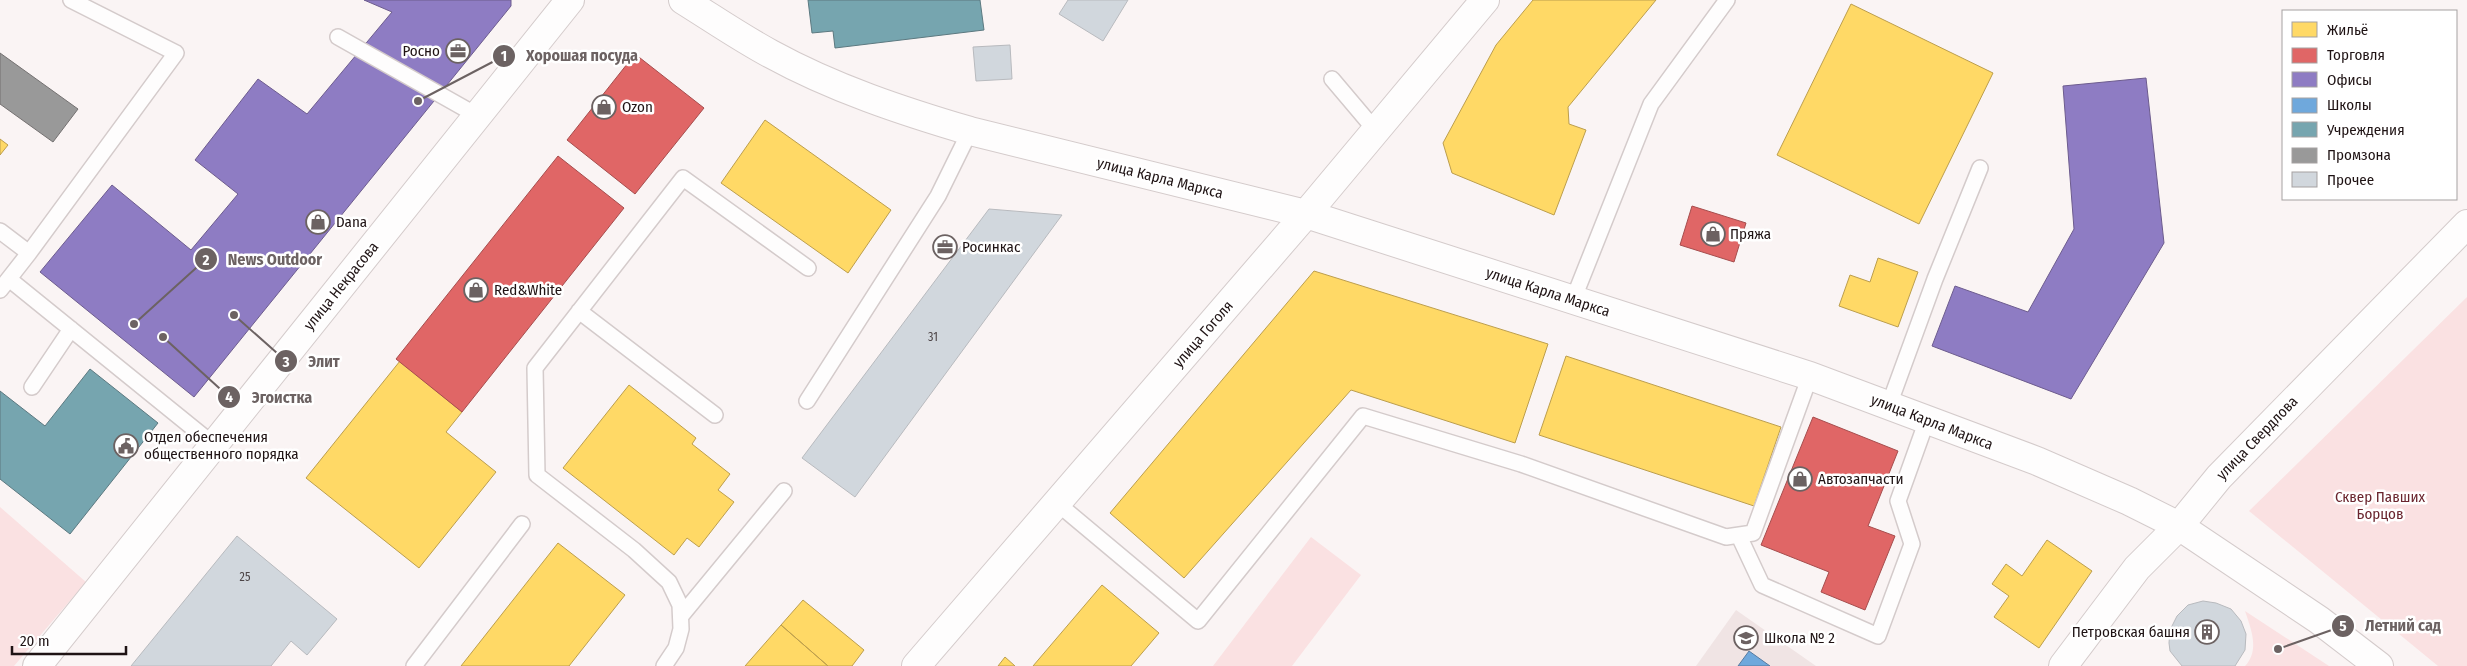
<svg xmlns="http://www.w3.org/2000/svg" width="2467" height="666" font-family="'Fira Sans Condensed',sans-serif">
<style>
.built{fill:#f0e4e4}
.green{fill:#fae1e2}
.homes{fill:#ffd966;stroke:#bc9e4d}
.shops{fill:#e06666;stroke:#a64d4d}
.offices{fill:#8e7cc3;stroke:#6d5c8e}
.schools{fill:#6fa8dc;stroke:#577ba0}
.public{fill:#76a5af;stroke:#5c7980}
.industry{fill:#999;stroke:#747171}
.building{fill:#d1d7dd;stroke:#b8babe}
.lines{fill:none;stroke-linecap:round;stroke-linejoin:round}
.lane-casing{stroke:#d4cbcb;stroke-width:18}
.street-casing{stroke:#d4cbcb;stroke-width:30}
.lane{stroke:#fefdfd;stroke-width:15}
.street{stroke:#fefdfd;stroke-width:28}
.labels{text-anchor:middle;dominant-baseline:central;stroke-width:5;stroke-linejoin:round;paint-order:stroke}
.number-label{font-size:12px;fill:#4c4446}
.poi-label{font-size:15px;fill:#1f1314;stroke:#fff;text-anchor:start}
.street-label{font-size:15px;fill:#1f1314;stroke:#fff}
.park-label{font-size:15px;fill:#6a252e;stroke:#fff}
.leader{fill:none;stroke:#6c6262;stroke-width:2}
.callout-dot{fill:#6c6262;stroke:#fff;stroke-width:2}
.mark-label{font-size:15px;text-anchor:middle;font-weight:bold;fill:#fff}
.callout-label{font-size:16px;text-anchor:middle;font-weight:bold;fill:#6c6262;stroke:#fff;stroke-width:5;stroke-linejoin:round;paint-order:stroke}
</style>
<rect width="100%" height="100%" fill="#faf4f4"/>
<path class="built" d="M1736,610L1816,666H1696Z"/>
<path class="green" d="M2467,297V666H2438L2249,511Z
M0,507L86,582L14,666H0Z
M1311,537L1361,575L1292,666H1213Z
M2245,611L2329,666H2245C2260,650 2251,629 2245,611Z"/>
<path class="homes" d="M1533,0H1656L1568,107L1569,124L1586,130L1554,215L1452,173L1443,143L1496,45Z
M1851,4L1993,73L1919,224L1777,155Z
M765,120L891,210L848,273L721,183Z
M0,139L8,145L0,155Z
M1878,258L1918,272L1898,327L1839,306L1850,275L1870,282Z
M1314,271L1548,344L1515,443L1351,390L1184,578L1110,513Z
M1566,356L1781,427L1754,506L1539,435Z
M400,361L462,412L446,432L496,472L419,568L306,478Z
M629,385L696,438L692,444L730,474L718,490L734,502L699,547L687,538L674,555L563,468Z
M2047,540L2092,571L2039,648L1994,617L2009,596L1992,584L2006,564L2022,576Z
M558,543L625,595L569,666H461Z
M1102,585L1159,633L1131,666H1033Z
M803,600L864,650L852,666H828L781,625Z
M781,625L828,666H745Z
M1005,657L1015,666H998Z"/>
<path class="shops" d="M635,54L704,108L635,194L567,140Z
M558,156L624,208L462,412L396,359Z
M1692,206L1746,223L1734,262L1680,245Z
M1813,417L1898,451L1868,526L1895,536L1865,610L1821,592L1829,572L1761,545Z"/>
<path class="offices" d="M364,0H511V6L194,397L40,272L112,185L191,250L238,194L195,160L258,79L307,114L392,12Z
M2146,78L2164,243L2071,399L1932,346L1955,286L2028,312L2074,229L2063,86Z"/>
<path class="schools" d="M1749,651L1770,666H1738Z"/>
<path class="public" d="M808,0H980L984,30L835,48L833,31L812,33Z
M90,369L158,423L70,534L0,479V391L45,426Z"/>
<path class="industry" d="M0,53L78,109L53,142L0,104Z"/>
<path class="building" d="M1068,0H1128L1103,41L1059,14Z
M1010,45L1012,79L976,81L973,47Z
M989,209L1062,215L855,497L802,458Z
M237,536L337,619L307,655L291,641L271,666H131Z
M2203,601L2216,603L2231,609L2241,621L2246,634L2245,650L2235,666H2182L2170,651L2169,643L2170,630L2177,616L2188,605Z"/>
<g class="lines">
<g class="lane-casing">
<path id="lane" d="M338,37L478,116
M1332,79L1376,131
M0,231L29,253L0,290
M29,253L176,53L71,0
M9,279L214,445
M1573,300L1651,104L1727,0
M579,311L715,415
M32,387L71,329
M807,401L938,196L970,131
M1889,405L1935,279L1980,168
M1057,503L1198,621L1363,416L1521,464L1726,537L1753,533L1810,376
M1739,536L1762,585L1878,636L1912,544L1898,501L1927,420
M681,616L784,491
M414,666L522,524
M664,666L676,648L681,629L680,605L669,582L634,550L537,475L535,368L683,178L808,268"/>
</g>
<g class="street-casing">
<path id="street" d="M683,0C712,18 741,38 771,54C833,88 902,111 970,131L1306,214L1810,376L2037,461L2129,501L2179,526L2319,620L2379,666
M37,666L570,0
M916,666L1306,214L1485,0
M2063,666L2137,568L2179,526L2219,477L2467,224"/>
</g>
<use href="#lane" class="lane"/>
<use href="#street" class="street"/>
</g>
<defs>
<g id="office-ring" transform="scale(1.25)"><circle r="9.5" fill="#fff" stroke="#6c6262" stroke-width="1.5"/><path d="M-6-3h4V-5.5h4V-3h4V5H-6ZM-1-4.5V-3h2v-1.5ZM-6 0V1H6V0Z" fill="#6c6262"/></g>
<g id="shop-ring" transform="scale(1.25)"><circle r="9.5" fill="#fff" stroke="#6c6262" stroke-width="1.5"/><path d="M-5-2.5h2.3a2.7 3.5 0 0 1 5.4 0H5L5.5 6h-11ZM-1.5-2.5h3a1.5 2.3 0 0 0-3 0Z" fill="#6c6262"/></g>
<g id="civic-ring" transform="scale(1.25)"><circle r="9.5" fill="#fff" stroke="#6c6262" stroke-width="1.5"/><path d="M-.6-6.5H3V-4.5H.6V-3L4-1V1h2V6H-6V1h2V-1L-.6-3ZM-1.2 2.5V6h2.4V2.5Z" fill="#6c6262"/></g>
<g id="building-ring" transform="scale(1.25)"><circle r="9.5" fill="#fff" stroke="#6c6262" stroke-width="1.5"/><path d="M-4-6H4V6H1V3H-1V6H-4ZM-2.5-4.3h1.7v1.8h-1.7ZM.8-4.3h1.7v1.8H.8ZM-2.5-1h1.7V.8h-1.7ZM.8-1h1.7V.8H.8Z" fill="#6c6262"/></g>
<g id="school-ring" transform="scale(1.25)"><circle r="9.5" fill="#fff" stroke="#6c6262" stroke-width="1.5"/><path d="M0-5L7-2L0 1L-7-2ZM-4 1L0 2.5L4 1V4Q0 6-4 4Z" fill="#6c6262"/></g>
</defs>
<g fill-rule="evenodd">
<use href="#office-ring" x="458" y="51"/>
<use href="#shop-ring" x="604" y="107"/>
<use href="#shop-ring" x="318" y="222"/>
<use href="#shop-ring" x="1713" y="234"/>
<use href="#office-ring" x="945" y="247"/>
<use href="#shop-ring" x="476" y="290"/>
<use href="#civic-ring" x="126" y="446"/>
<use href="#shop-ring" x="1800" y="479"/>
<use href="#building-ring" x="2207" y="632"/>
<use href="#school-ring" x="1746" y="638"/>
</g>
<g class="labels">
<g class="number-label">
<text x="933" y="337">31</text>
<text x="245" y="577">25</text>
</g>
<g class="poi-label">
<text x="440" y="51" text-anchor="end">Росно</text>
<text x="622" y="107">Ozon</text>
<text x="336" y="222">Dana</text>
<text x="1730" y="234">Пряжа</text>
<text x="962" y="247">Росинкас</text>
<text x="494" y="290">Red&amp;White</text>
<text x="144" y="437">Отдел обеспечения<tspan x="144" dy="17">общественного порядка</tspan></text>
<text x="1818" y="479">Автозапчасти</text>
<text x="2190" y="632" text-anchor="end">Петровская башня</text>
<text x="1764" y="638">Школа № 2</text>
</g>
<g class="street-label">
<text transform="translate(1160 178) rotate(14)">улица Карла Маркса</text>
<text transform="translate(341 286) rotate(-51)">улица Некрасова</text>
<text transform="translate(1548 292) rotate(18)">улица Карла Маркса</text>
<text transform="translate(1203 334) rotate(-49)">улица Гоголя</text>
<text transform="translate(1932 422) rotate(21)">улица Карла Маркса</text>
<text transform="translate(2257 438) rotate(-46)">улица Свердлова</text>
</g>
<g class="park-label">
<text x="2380" y="497">Сквер Павших<tspan x="2380" dy="17">Борцов</tspan></text>
</g>
</g>
<path class="leader" d="M418 101L504 56M134 324L206 259M234 315L286 361M163 337L229 397M2278 649L2343 626"/>
<g class="callout-dot">
<circle cx="418" cy="101" r="5"/>
<circle cx="134" cy="324" r="5"/>
<circle cx="234" cy="315" r="5"/>
<circle cx="163" cy="337" r="5"/>
<circle cx="2278" cy="649" r="5"/>
<circle cx="504" cy="56" r="12"/>
<circle cx="206" cy="259" r="12"/>
<circle cx="286" cy="361" r="12"/>
<circle cx="229" cy="397" r="12"/>
<circle cx="2343" cy="626" r="12"/>
</g>
<g class="mark-label">
<text x="504" y="61">1</text>
<text x="206" y="265">2</text>
<text x="286" y="367">3</text>
<text x="229" y="402">4</text>
<text x="2343" y="631">5</text>
</g>
<g class="callout-label">
<text x="582" y="61">Хорошая посуда</text>
<text x="275" y="265">News Outdoor</text>
<text x="324" y="367">Элит</text>
<text x="282" y="403">Эгоистка</text>
<text x="2403" y="631">Летний сад</text>
</g>
<rect x="2282" y="10" width="175" height="190" fill="#ffffff" stroke="#a5a1a1"/>
<rect x="2292" y="22" width="25" height="15" fill="#ffd966" stroke="#a5a1a1"/>
<text x="2327" y="35" font-size="15" fill="#1f1314">Жильё</text>
<rect x="2292" y="48" width="25" height="15" fill="#e06666" stroke="#a5a1a1"/>
<text x="2327" y="60" font-size="15" fill="#1f1314">Торговля</text>
<rect x="2292" y="72" width="25" height="15" fill="#8e7cc3" stroke="#a5a1a1"/>
<text x="2327" y="85" font-size="15" fill="#1f1314">Офисы</text>
<rect x="2292" y="98" width="25" height="15" fill="#6fa8dc" stroke="#a5a1a1"/>
<text x="2327" y="110" font-size="15" fill="#1f1314">Школы</text>
<rect x="2292" y="122" width="25" height="15" fill="#76a5af" stroke="#a5a1a1"/>
<text x="2327" y="135" font-size="15" fill="#1f1314">Учреждения</text>
<rect x="2292" y="148" width="25" height="15" fill="#999999" stroke="#a5a1a1"/>
<text x="2327" y="160" font-size="15" fill="#1f1314">Промзона</text>
<rect x="2292" y="172" width="25" height="15" fill="#d1d7dd" stroke="#a5a1a1"/>
<text x="2327" y="185" font-size="15" fill="#1f1314">Прочее</text>
<path d="M12 646v8h114v-8" fill="none" stroke="#1f1314" stroke-width="2.5"/>
<text x="20" y="646" font-size="15" fill="#1f1314" stroke="#ffffff" stroke-width="4" paint-order="stroke">20 m</text>
</svg>
